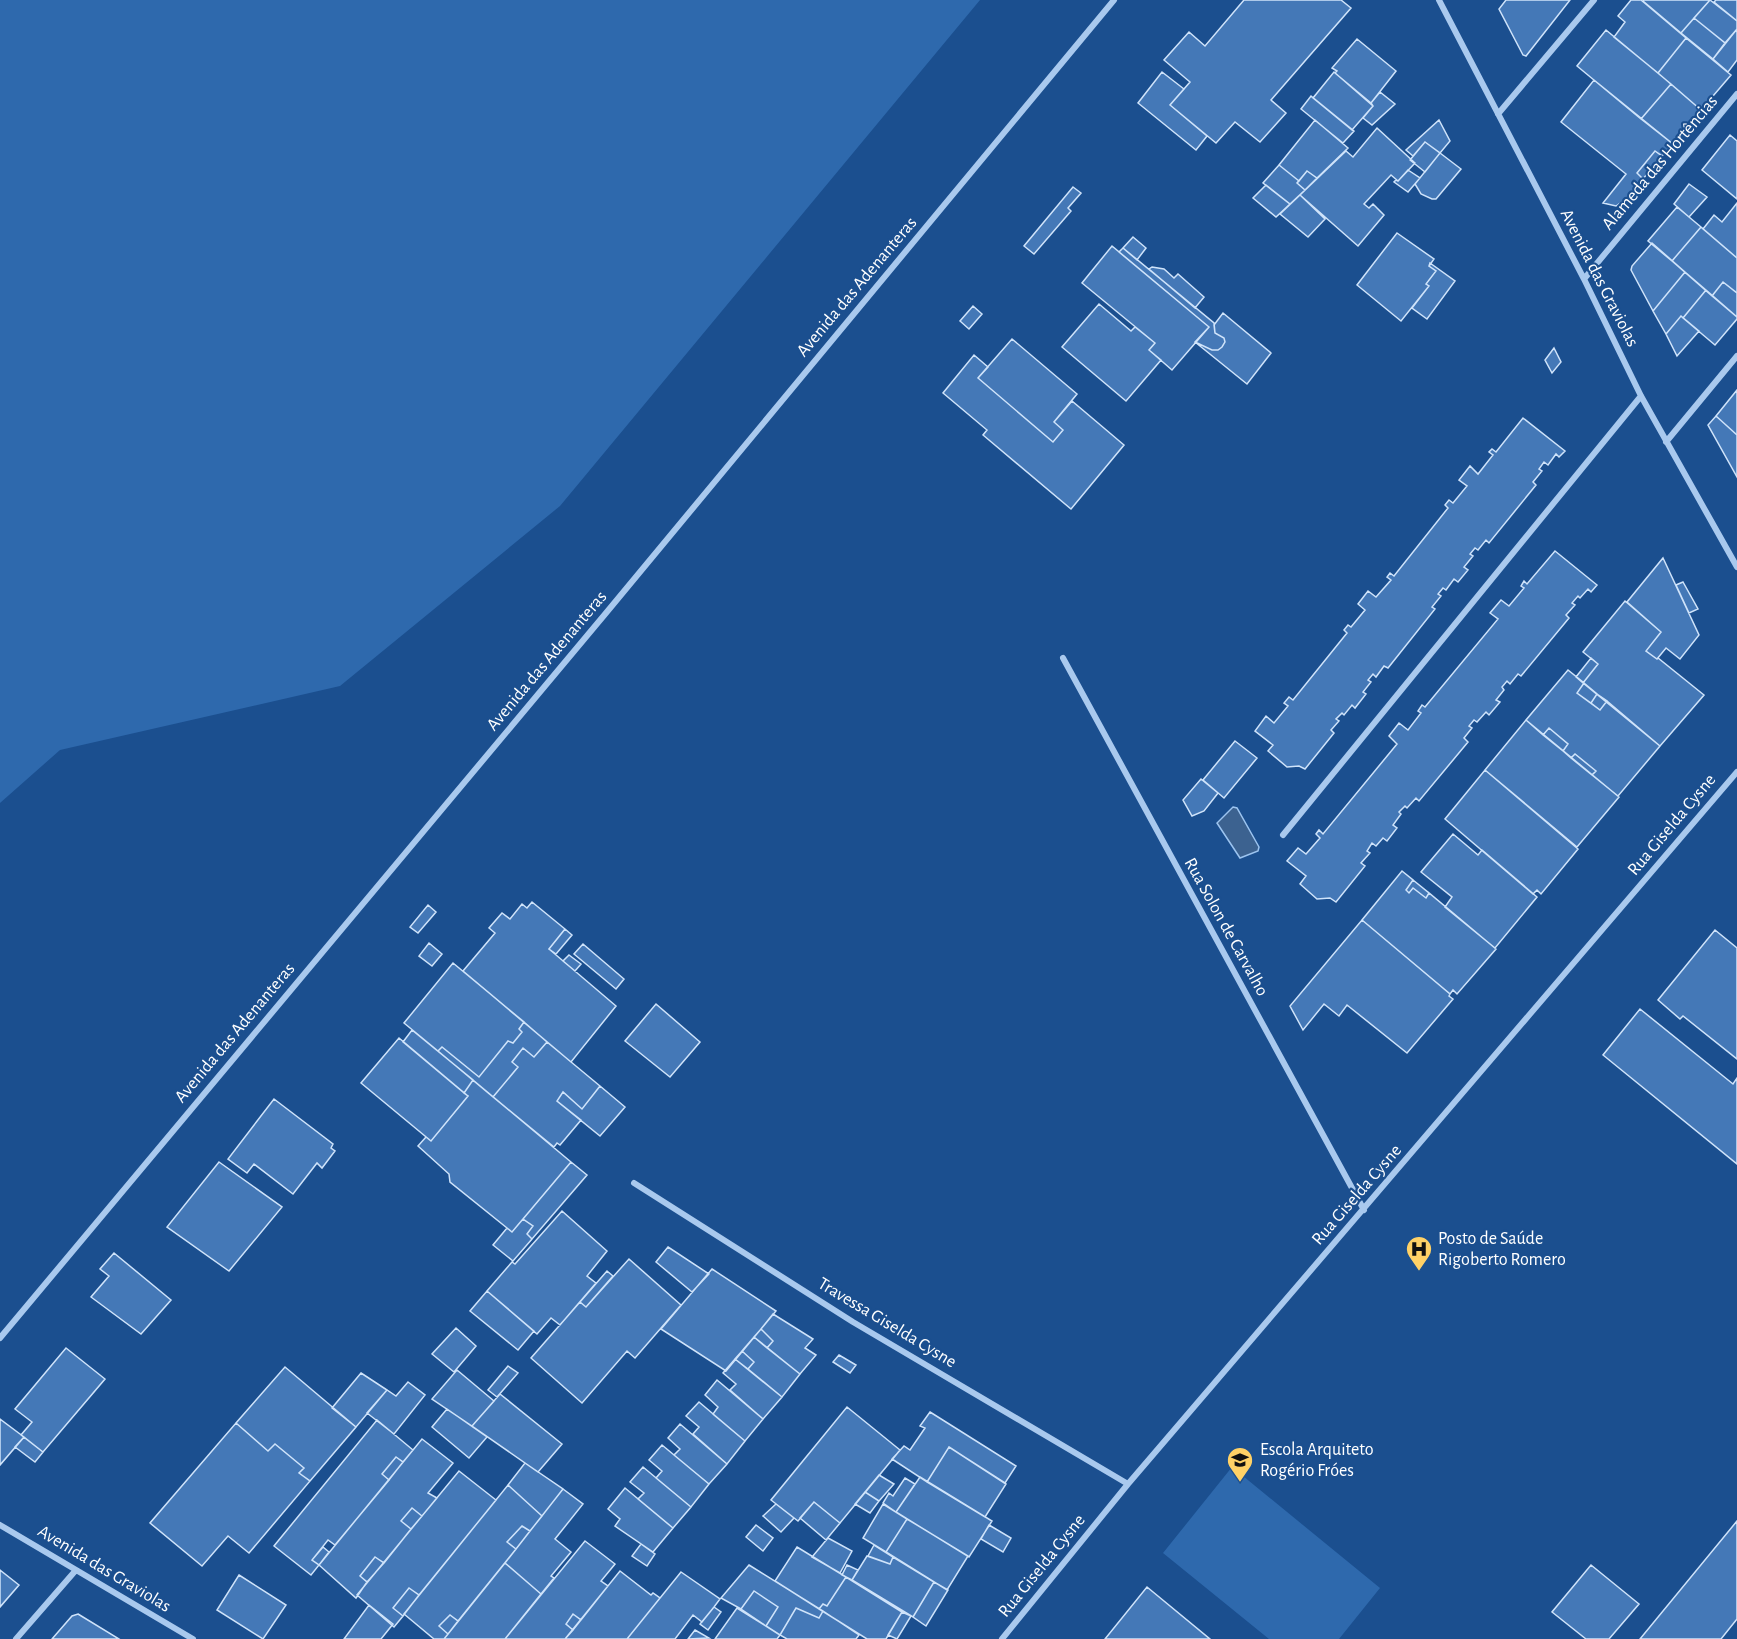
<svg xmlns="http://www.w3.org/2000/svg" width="1737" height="1639" font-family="'Alegreya Sans',sans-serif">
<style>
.green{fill:#2e69ad}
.water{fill:#3c6290;stroke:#9cc4f0;stroke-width:1.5}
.building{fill:#4478b7;stroke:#cfe3fa;stroke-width:1.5}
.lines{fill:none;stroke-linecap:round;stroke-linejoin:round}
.street{stroke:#a9c9ee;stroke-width:6}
.labels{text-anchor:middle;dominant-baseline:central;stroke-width:4.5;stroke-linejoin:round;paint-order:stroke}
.street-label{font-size:18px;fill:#fff;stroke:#1b4f8f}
.poi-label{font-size:18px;fill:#fff;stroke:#1b4f8f;text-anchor:start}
</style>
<rect width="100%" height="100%" fill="#1b4f8f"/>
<path class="green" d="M0,0H980L560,506L340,686L60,750L0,803Z
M1232,1467L1380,1588L1339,1639H1269L1163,1553Z"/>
<path class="water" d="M1233,807L1237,808L1259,847L1258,851L1240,858L1217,823Z"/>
<path class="building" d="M1244,0H1341L1351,8L1271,100L1286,113L1260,142L1235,122L1216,143L1170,105L1190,82L1164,60L1189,32L1205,46Z
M1506,0H1570L1526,56L1523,55L1499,9Z
M1631,0H1641L1686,38L1658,73L1614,37L1625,22L1618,16Z
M1644,0H1710L1681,33L1643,1Z
M1710,0L1737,21V29L1725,43L1694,18Z
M1716,0H1737V21L1714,2Z
M1694,18L1725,43L1713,59L1681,33Z
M1737,29V60L1728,72L1713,59Z
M1606,30L1671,84L1641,119L1577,66Z
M1686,38L1731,75L1701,110L1658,73Z
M1357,39L1396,71L1371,103L1335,73L1337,71L1332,68Z
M1162,72L1184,89L1170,105L1207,136L1196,150L1138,103Z
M1334,72L1373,106L1352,130L1313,98Z
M1594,80L1673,144L1662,156L1655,151L1637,173L1643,179L1626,199L1616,206L1603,203L1626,174L1561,122Z
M1671,84L1701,110L1673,144L1641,119Z
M1380,92L1395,104L1372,125L1363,118L1373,106L1371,103Z
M1311,96L1354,131L1343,143L1301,109Z
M1315,120L1348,148L1317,178L1307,171L1299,181L1279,165Z
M1439,120L1450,141L1440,153L1425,142L1413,156L1406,150Z
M1377,128L1415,163L1398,181L1391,175L1364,204L1369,208L1373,204L1384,215L1358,246L1300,195L1346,151L1353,157Z
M1730,135L1737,141V199L1702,170Z
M1425,142L1440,153L1425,172L1410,160Z
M1655,151L1662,156L1643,179L1637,173Z
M1440,153L1461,169L1436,199H1432L1421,194L1415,184Z
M1279,165L1299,181L1297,183L1305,190L1290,204L1263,183Z
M1408,170L1420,178L1408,192L1394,182L1396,180L1398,181Z
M1307,171L1317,178L1305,190L1297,183Z
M1689,184L1707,197L1689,217L1674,204Z
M1266,185L1290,204L1276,217L1253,198Z
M1073,187L1081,193L1068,208L1071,211L1034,254L1024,246Z
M1300,195L1325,219L1308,237L1280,214Z
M1737,203V258L1703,229L1714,215L1722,222Z
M1677,207L1701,227L1672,261L1648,241Z
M1701,227L1737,258V293L1723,282L1712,296L1672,261Z
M1397,233L1434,259L1429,266L1436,271L1426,284L1429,286L1401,321L1357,285Z
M1133,237L1146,248L1137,260L1123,248Z
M1652,243L1685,272L1653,311L1631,270L1632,266Z
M1112,246L1209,327L1172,370L1149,350L1155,343L1082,283Z
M1123,248L1214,323L1215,333L1224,338L1225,342L1222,347L1218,350H1212L1195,342L1209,327L1119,252Z
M1430,263L1455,281L1427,319L1412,308L1429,286L1426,284L1436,271L1429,266Z
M1152,267L1164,269L1174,278L1178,274L1204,297L1195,308L1149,269Z
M1685,272L1706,290L1683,318L1681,316L1666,334L1653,311Z
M1723,282L1737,293V317L1712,296Z
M1706,290L1737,317V319L1715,345L1683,318Z
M1099,304L1131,331L1135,327L1155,343L1149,350L1161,360L1126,401L1062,347Z
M973,306L982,314L969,329L960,321Z
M1223,313L1271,353L1247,384L1195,342L1212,350H1218L1222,347L1225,342L1224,338L1215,333L1214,325Z
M1681,316L1699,331L1677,356L1666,334Z
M1012,339L1077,394L1054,422L1063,430L1053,442L978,378Z
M1554,348L1561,362L1552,373L1545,360Z
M974,355L988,367L978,378L1053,442L1063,430L1054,422L1072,401L1124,445L1071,509L983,435L987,430L943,393Z
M1737,390V435L1716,416Z
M1716,416L1737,435V477L1708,425Z
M1523,418L1565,451L1559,457L1556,454L1548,465L1544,462L1539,469L1542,471L1533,482L1536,485L1489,543L1486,540L1478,550L1475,548L1470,554L1473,556L1464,567L1468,570L1458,582L1454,579L1446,590L1443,588L1438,594L1441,596L1432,607L1435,609L1388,668L1384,666L1376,677L1373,674L1368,680L1371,682L1363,692L1366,694L1355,708L1352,705L1344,715L1342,713L1336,719L1339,721L1331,730L1334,733L1305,769L1299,766L1287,767L1268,751L1273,745L1255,731L1266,716L1274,723L1288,706L1284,703L1289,697L1293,700L1347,633L1344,630L1348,625L1351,627L1365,610L1358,604L1368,591L1376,597L1391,580L1387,577L1390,573L1394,576L1448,508L1445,505L1449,500L1453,503L1467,486L1459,480L1470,466L1478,474L1493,455L1489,452L1492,449L1496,452Z
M1555,551L1597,585L1591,592L1588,589L1580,598L1578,596L1572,603L1575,605L1566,615L1569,618L1521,676L1518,674L1510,684L1507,681L1502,687L1504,690L1496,700L1500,702L1489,715L1486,712L1477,722L1474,720L1469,726L1472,728L1464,738L1468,742L1419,801L1416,798L1407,808L1405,806L1399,812L1401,814L1393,825L1397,828L1387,841L1383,838L1376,846L1372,843L1367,851L1370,853L1361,863L1365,866L1336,902L1330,898L1317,899L1300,884L1306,876L1287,861L1298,848L1306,854L1320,838L1316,834L1319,830L1323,834L1397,744L1389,736L1399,723L1408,730L1421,713L1418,711L1422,705L1425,707L1498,619L1490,613L1501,600L1509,606L1524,588L1521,586L1524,581L1527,584Z
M1663,558L1699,635L1680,659L1666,648L1657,659L1646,651L1661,632L1627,602Z
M1683,582L1698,609L1689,613L1676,585Z
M1625,601L1661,632L1646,651L1657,659L1658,658L1704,695L1660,746L1583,683L1598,664L1583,652Z
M1591,658L1598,664L1583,683L1576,677Z
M1568,670L1584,683L1577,693L1600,710L1607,701L1660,746L1618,796L1592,775L1596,771L1575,754L1571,758L1563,751L1568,744L1549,728L1543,735L1526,720Z
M1584,683L1597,694L1591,703L1577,693Z
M1597,694L1607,701L1600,710L1591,703Z
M1526,720L1619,797L1577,847L1485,770Z
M1549,728L1568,744L1563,751L1543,735Z
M1235,741L1257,758L1224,798L1203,780Z
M1575,754L1596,771L1592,775L1571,758Z
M1485,770L1578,849L1541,894L1537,890L1533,894L1445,819Z
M1201,779L1218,793L1204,811L1192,816L1183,800Z
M1453,834L1478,855L1482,850L1537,897L1495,948L1445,907L1452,897L1421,872Z
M1402,871L1413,880L1406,890L1409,893L1413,888L1426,898L1429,893L1496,949L1457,994L1453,990L1450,994L1362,920Z
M1413,880L1429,893L1426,898L1413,888L1409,893L1406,890Z
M532,902L565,929L549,949L616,1006L571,1062L463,971L495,933L489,928L502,913L510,919L522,904L527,908Z
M428,905L436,912L418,933L410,927Z
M1362,920L1450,994L1449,996L1453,999L1407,1053L1347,1005L1339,1016L1324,1004L1303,1030L1290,1006Z
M565,929L572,935L556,954L549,949Z
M1715,930L1737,948V1059L1683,1016L1680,1019L1658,1000Z
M429,943L442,954L432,966L419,956Z
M583,944L624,979L616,989L574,954Z
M569,955L581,964L575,971L563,961Z
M453,963L524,1022L519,1029L522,1032L513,1043L508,1041L479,1077L442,1047L438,1051L404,1023Z
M656,1004L700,1042L670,1077L625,1041Z
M1640,1009L1733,1084L1737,1078V1164L1603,1055Z
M524,1022L547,1042L534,1057L523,1048L512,1062L518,1067L493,1097L438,1051L442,1047L479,1077L508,1041L513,1043L522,1032L519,1029Z
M412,1030L473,1080L464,1093L403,1042Z
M399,1038L468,1096L431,1141L361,1083Z
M547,1042L600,1086L582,1109L563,1092L557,1101L581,1120L560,1145L557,1143L554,1147L493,1097L518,1067L512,1062L523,1048L534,1057Z
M473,1080L571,1162L512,1232L450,1182L449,1174L418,1146L426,1137L431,1141L468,1096L464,1093Z
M600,1086L625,1107L600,1136L557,1101L563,1092L582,1109Z
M274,1099L333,1144L331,1148L335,1151L322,1168L317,1163L293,1194L254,1164L247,1173L228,1159Z
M219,1162L282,1207L229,1271L167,1227Z
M571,1162L587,1175L532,1239L527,1234L533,1226L523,1219Z
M562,1211L607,1251L587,1276L596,1283L560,1325L551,1318L537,1334L487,1291L512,1262L515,1264Z
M523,1219L533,1226L527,1234L532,1239L513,1261L493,1245L507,1228L512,1232Z
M668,1247L709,1274L692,1292L656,1262Z
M114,1253L171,1300L141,1334L91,1297L109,1276L100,1269Z
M629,1259L681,1305L635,1358L627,1351L582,1403L531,1358L580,1302L586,1307Z
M712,1269L776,1311L726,1371L661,1329Z
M607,1271L613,1276L586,1307L580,1302Z
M487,1291L534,1331L518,1350L470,1311Z
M773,1314L813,1339L805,1348L816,1355L800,1374L767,1348L773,1341L761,1329Z
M456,1328L476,1346L454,1372L432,1354Z
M761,1329L773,1341L767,1348L754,1337Z
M754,1337L800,1374L782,1397L748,1369L754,1362L742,1351Z
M66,1348L105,1379L43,1452L21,1435L32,1422L15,1409Z
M742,1351L754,1362L748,1369L735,1359Z
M839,1355L856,1365L850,1373L833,1362Z
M735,1359L782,1397L763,1419L730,1390L736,1384L723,1373Z
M508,1366L518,1373L497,1397L488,1390Z
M285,1367L356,1427L310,1481L299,1473L304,1468L275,1444L268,1451L236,1423Z
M457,1370L494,1401L472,1426L432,1399Z
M361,1373L387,1390L356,1427L332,1408Z
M717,1380L763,1419L745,1441L713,1414L718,1407L705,1395Z
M408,1382L425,1395L394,1434L367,1413L387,1390L396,1396Z
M500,1394L562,1444L538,1472L472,1426Z
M699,1402L745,1441L727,1464L693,1434L699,1427L686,1416Z
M847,1407L900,1450L840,1523L814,1502L798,1521L771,1500Z
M447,1409L487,1437L469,1458L432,1427Z
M930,1412L1016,1466L1005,1483L949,1447L927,1482L892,1459L904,1446L910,1450L925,1428L920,1426Z
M0,1419L24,1437L0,1465Z
M377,1420L413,1450L403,1462L396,1457L382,1474L389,1480L335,1545L328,1540L312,1560L319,1565L311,1575L274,1546Z
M236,1423L268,1451L275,1444L304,1468L299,1473L310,1481L249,1553L228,1536L202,1566L150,1523Z
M680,1424L727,1464L709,1484L674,1455L680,1449L668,1438Z
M24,1437L43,1452L35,1462L15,1447Z
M422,1439L453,1463L428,1493L437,1498L422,1516L412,1508L401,1521L411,1529L384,1563L375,1557L360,1576L367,1582L356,1598L319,1565Z
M662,1445L709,1484L691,1507L656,1478L662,1471L649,1460Z
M949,1447L1006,1484L985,1517L927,1482Z
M396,1457L403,1462L389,1480L382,1474Z
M525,1463L563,1489L542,1516L508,1485Z
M643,1467L691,1507L673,1528L638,1499L644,1493L630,1482Z
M459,1471L496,1500L419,1595L409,1588L393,1608L403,1616L394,1627L357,1595Z
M879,1475L894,1484L879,1501L865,1492Z
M920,1477L992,1521L969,1557L896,1512Z
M905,1478L915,1484L896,1512L883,1503L889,1493L893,1496Z
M508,1485L542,1516L530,1531L522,1526L507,1542L516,1549L458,1621L450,1615L439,1626L448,1634L444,1639H434L404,1614Z
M625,1488L673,1528L653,1552L615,1526L620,1519L608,1509Z
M563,1489L583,1504L555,1539L571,1552L551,1576L554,1578L541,1594L505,1563Z
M865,1492L879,1501L870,1513L855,1504Z
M814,1502L840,1523L826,1540L800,1518Z
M776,1504L794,1518L781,1532L763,1516Z
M883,1504L907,1519L886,1552L863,1538Z
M412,1508L422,1516L411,1529L401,1521Z
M907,1519L968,1556L947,1590L886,1552Z
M1737,1521V1619L1721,1639H1640Z
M756,1525L773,1538L763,1551L746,1537Z
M989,1525L1011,1538L1003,1552L981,1539Z
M522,1526L530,1531L516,1549L507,1542Z
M828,1538L852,1551L840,1573L812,1557Z
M585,1541L615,1564L601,1581L608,1586L581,1620L573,1614L566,1624L573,1630L565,1639H505Z
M641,1544L655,1554L647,1566L632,1556Z
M874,1545L893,1557L890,1564L868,1556Z
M323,1547L329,1552L319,1565L312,1560Z
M797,1547L846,1577L827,1606L823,1604L819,1609L775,1581Z
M867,1556L890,1564L893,1557L934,1582L913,1617L852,1580Z
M375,1557L384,1563L367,1582L360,1576Z
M505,1563L541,1594L505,1639H444Z
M749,1565L823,1611L819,1618L796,1608L780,1635L766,1626L778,1607L754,1591L741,1609L721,1598Z
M847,1565L858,1570L852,1580L842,1575Z
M1591,1565L1639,1604L1609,1639H1586L1552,1612Z
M0,1570L19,1585L0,1607Z
M620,1571L651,1595L653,1593L660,1598L627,1639H565Z
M681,1572L720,1599L714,1607L702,1622L693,1615L675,1639H627Z
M239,1575L286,1605L263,1639L217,1610Z
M846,1577L902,1612L886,1639H867L819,1609L823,1604L827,1606Z
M934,1582L948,1590L926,1626L913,1617Z
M1147,1587L1210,1639H1105Z
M409,1588L419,1595L403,1616L393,1608Z
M754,1591L778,1607L766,1626L741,1609Z
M369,1605L393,1624L381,1639H344Z
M714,1607L721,1612L708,1630L700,1624Z
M737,1608L780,1635L777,1639H715Z
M796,1608L819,1618L823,1611L859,1635L856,1639H787L780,1635Z
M902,1612L911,1616L897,1639L888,1635Z
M78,1614L119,1639H52L72,1616Z
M573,1614L581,1620L573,1630L566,1624Z
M450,1615L458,1621L448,1634L439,1626Z
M695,1630L709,1638L688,1639Z"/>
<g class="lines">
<path class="street" d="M1439,0L1584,279L1641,396L1737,567
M1498,114L1594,0
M1584,279L1737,94
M1666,442L1737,356
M1063,658L1364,1210
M1283,835L1641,396
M634,1183L853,1322L1128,1484
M0,1338L606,613L1114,0
M0,1525L193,1639
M16,1639L76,1570
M1002,1639L1128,1484L1737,772"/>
</g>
<defs>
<g id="hospital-pin" transform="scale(1.35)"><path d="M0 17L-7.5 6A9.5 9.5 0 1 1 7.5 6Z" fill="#ffd166" stroke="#1b4f8f"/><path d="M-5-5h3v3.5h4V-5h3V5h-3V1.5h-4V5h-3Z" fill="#111"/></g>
<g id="school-pin" transform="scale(1.35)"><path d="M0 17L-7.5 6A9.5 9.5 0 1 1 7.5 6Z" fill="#ffd166" stroke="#1b4f8f"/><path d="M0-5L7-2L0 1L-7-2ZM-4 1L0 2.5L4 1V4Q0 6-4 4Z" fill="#111"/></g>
</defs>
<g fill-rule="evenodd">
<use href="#hospital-pin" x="1419" y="1249"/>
<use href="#school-pin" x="1240" y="1460"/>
</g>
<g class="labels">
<g class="street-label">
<text transform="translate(1660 163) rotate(-50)">Alameda das Hortências</text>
<text transform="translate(1599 278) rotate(63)">Avenida das Graviolas</text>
<text transform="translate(857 287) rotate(-50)">Avenida das Adenanteras</text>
<text transform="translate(547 661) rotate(-50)">Avenida das Adenanteras</text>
<text transform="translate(1672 825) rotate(-50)">Rua Giselda Cysne</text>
<text transform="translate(1226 927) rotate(61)">Rua Solon de Carvalho</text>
<text transform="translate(235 1033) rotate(-50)">Avenida das Adenanteras</text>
<text transform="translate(1357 1195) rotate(-49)">Rua Giselda Cysne</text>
<text transform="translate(887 1323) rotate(31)">Travessa Giselda Cysne</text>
<text transform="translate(1042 1566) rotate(-51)">Rua Giselda Cysne</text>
<text transform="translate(104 1569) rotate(31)">Avenida das Graviolas</text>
</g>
<g class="poi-label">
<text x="1438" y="1239">Posto de Saúde<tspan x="1438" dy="21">Rigoberto Romero</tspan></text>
<text x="1260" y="1450">Escola Arquiteto<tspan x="1260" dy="21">Rogério Fróes</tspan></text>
</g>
</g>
</svg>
